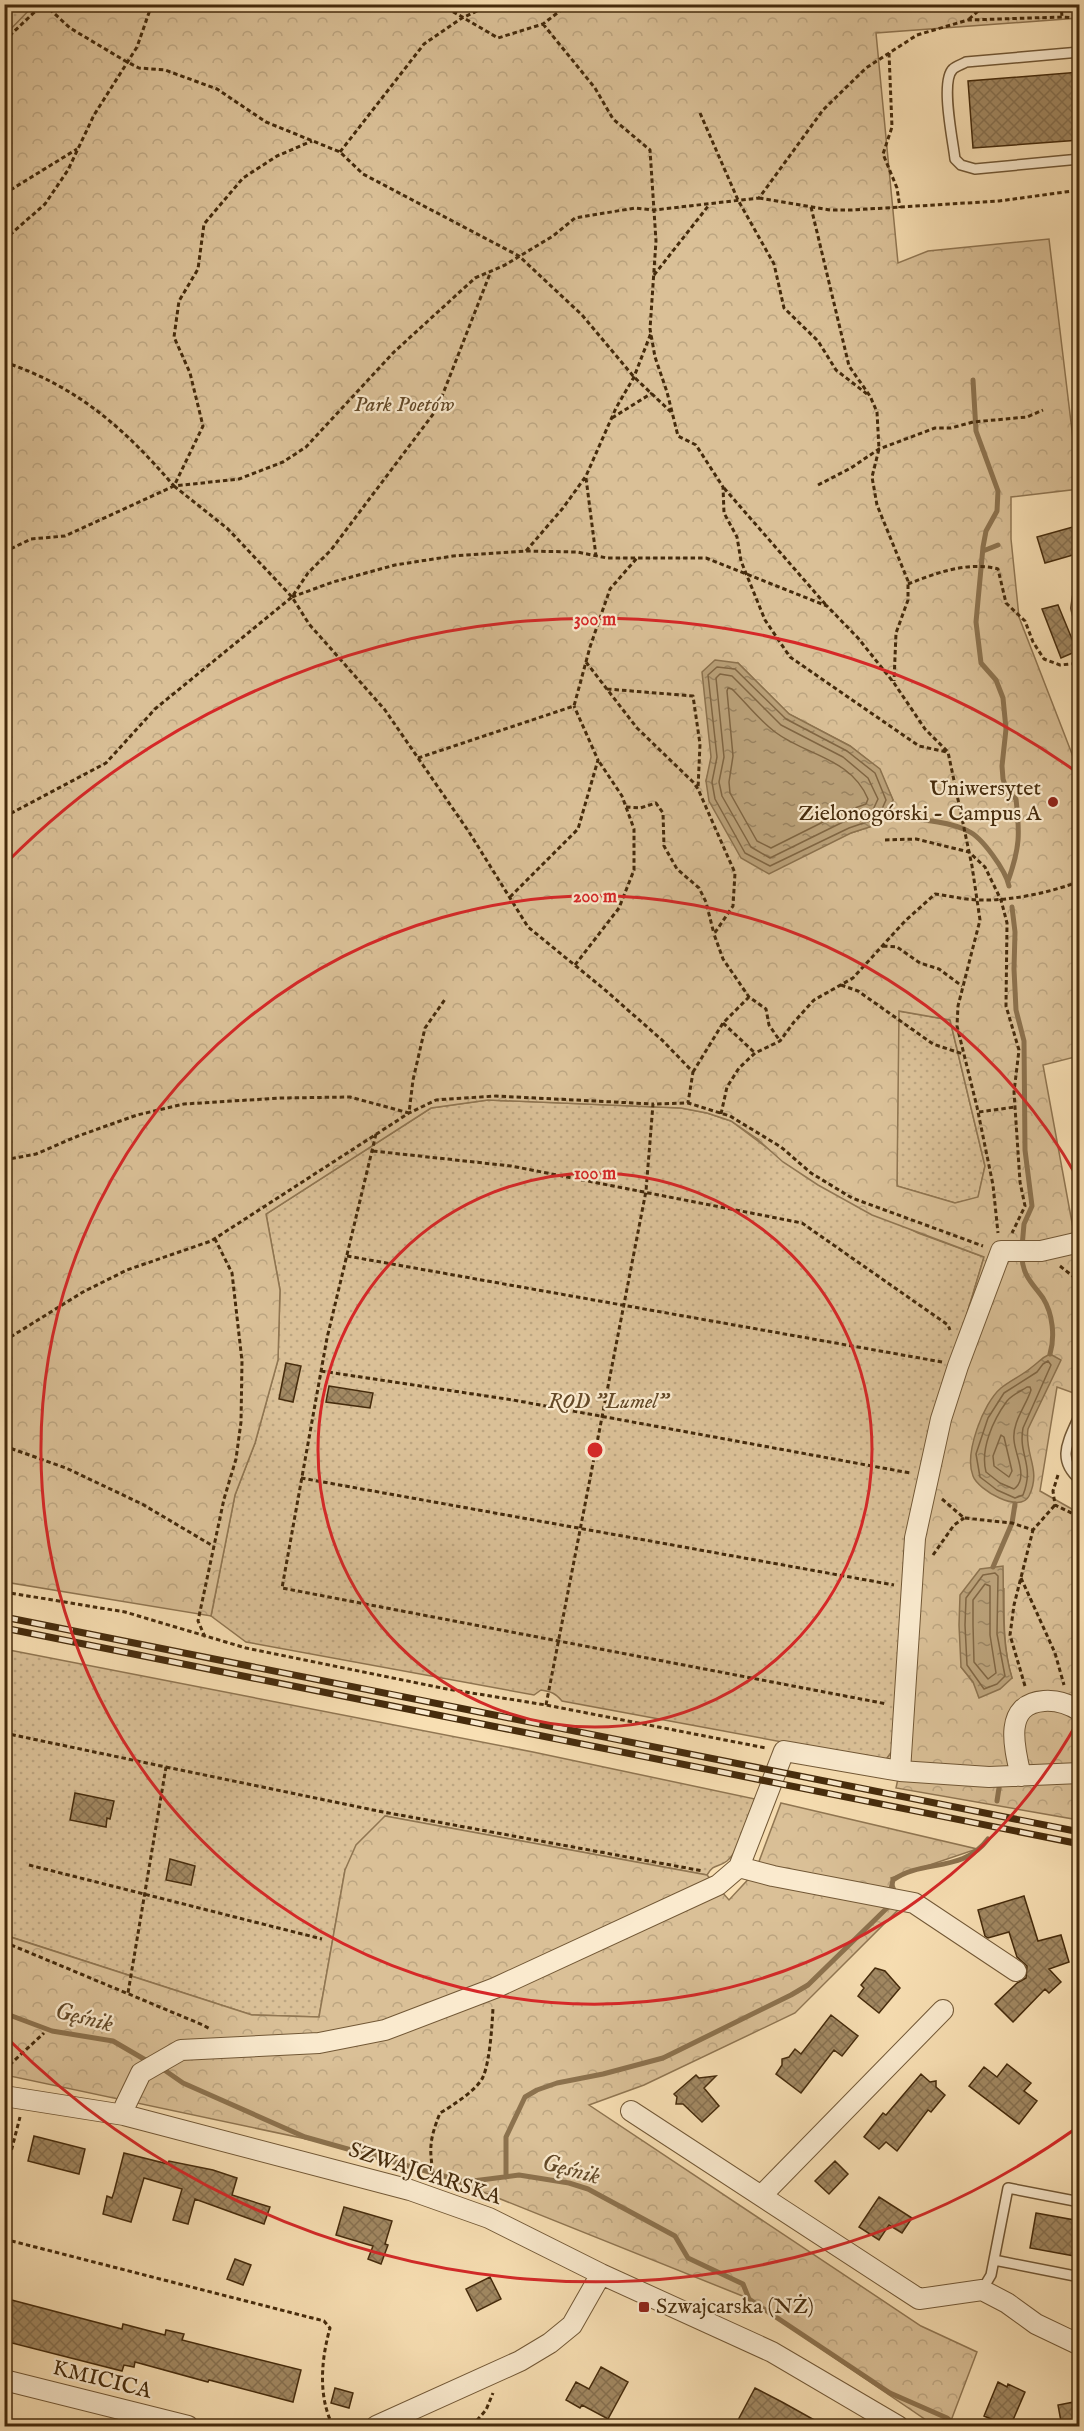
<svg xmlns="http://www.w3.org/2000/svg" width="1084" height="2431" font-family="'IM FELL English',serif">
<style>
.grass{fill:url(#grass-dots);stroke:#907652;stroke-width:1.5}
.forest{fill:url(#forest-crowns);stroke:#907652;stroke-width:1.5;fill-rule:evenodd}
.water{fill:url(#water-ripples);stroke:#8c724e;stroke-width:1.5}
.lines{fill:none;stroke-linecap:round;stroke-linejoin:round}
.shore{stroke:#806643;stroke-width:1.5}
.stream{stroke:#8c724e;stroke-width:5}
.building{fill:url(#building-cross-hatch);stroke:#452b0c;stroke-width:1.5}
.service-casing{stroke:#725836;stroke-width:12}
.minor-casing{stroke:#725836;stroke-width:22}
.path{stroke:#452b0c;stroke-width:3;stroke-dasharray:4.5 3;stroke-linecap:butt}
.service{stroke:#faeace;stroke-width:9}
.minor{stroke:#faeace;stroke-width:20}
.rail-casing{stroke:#452b0c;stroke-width:7}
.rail{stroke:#faeace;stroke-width:4.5;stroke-dasharray:14;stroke-linecap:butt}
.ring{fill:none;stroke:#d62828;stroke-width:3}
.poi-dot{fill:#8f2418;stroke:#faeace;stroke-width:2}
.labels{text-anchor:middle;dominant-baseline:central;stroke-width:4.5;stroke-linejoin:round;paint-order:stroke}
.park-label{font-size:22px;font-style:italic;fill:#634928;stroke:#faeace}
.poi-label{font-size:22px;fill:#452b0c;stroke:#faeace;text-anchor:end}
.street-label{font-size:22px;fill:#452b0c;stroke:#faeace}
.water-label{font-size:24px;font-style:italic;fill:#624928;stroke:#faeace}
.centre{fill:#d62828;stroke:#faeace;stroke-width:3}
.ring-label{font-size:18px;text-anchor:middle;font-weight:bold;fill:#d62828;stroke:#faeace;stroke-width:4.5;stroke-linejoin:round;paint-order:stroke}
</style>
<defs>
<pattern id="grass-dots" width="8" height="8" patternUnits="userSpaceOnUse" patternTransform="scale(1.5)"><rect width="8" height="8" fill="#dac097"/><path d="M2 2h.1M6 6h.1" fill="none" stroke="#bca581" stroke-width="1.8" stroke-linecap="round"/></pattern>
<pattern id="forest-crowns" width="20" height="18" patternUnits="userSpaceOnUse" patternTransform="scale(1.5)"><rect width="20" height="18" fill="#dac097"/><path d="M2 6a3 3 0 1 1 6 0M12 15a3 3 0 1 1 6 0" fill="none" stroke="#bca581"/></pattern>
<pattern id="water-ripples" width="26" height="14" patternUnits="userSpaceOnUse" patternTransform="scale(1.5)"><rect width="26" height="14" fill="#bba27a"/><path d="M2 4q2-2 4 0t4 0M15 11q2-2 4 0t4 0" fill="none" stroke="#9a8462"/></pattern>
<pattern id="building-cross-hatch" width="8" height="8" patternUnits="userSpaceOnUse" patternTransform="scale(1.5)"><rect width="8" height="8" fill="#a28963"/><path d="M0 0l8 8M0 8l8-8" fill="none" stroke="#867050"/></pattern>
</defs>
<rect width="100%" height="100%" fill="#f8dfb3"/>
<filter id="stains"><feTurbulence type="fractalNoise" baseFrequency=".00333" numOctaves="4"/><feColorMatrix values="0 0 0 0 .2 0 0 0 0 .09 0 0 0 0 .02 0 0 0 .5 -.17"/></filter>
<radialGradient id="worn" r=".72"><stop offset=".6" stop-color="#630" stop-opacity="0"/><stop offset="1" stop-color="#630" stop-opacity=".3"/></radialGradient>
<path class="grass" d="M5,5H35L5,35Z
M898,1011L950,1020L985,1166L978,1198L955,1203L897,1186Z
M488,1100L681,1108L707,1113L731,1121L805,1176L918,1233L984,1257L952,1364L896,1746L885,1761L562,1701C555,1693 552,1692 541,1690L534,1695L246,1642L211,1616L235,1495L255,1443L278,1360L280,1290L266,1214L431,1108Z
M4,1649L533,1752L755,1799C749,1814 740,1851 727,1861C718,1868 714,1863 707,1875L385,1816L345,1870L319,2017L252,2015L5,1935Z"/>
<path class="forest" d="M35,4L1079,5V18L876,33L898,263L928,251L1049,239L1079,489L1011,497V539L1019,617L1079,772V1056L1043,1065L1075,1239L1079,1238V1395L1057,1387L1040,1491L1079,1513V1763L985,1772L885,1761L896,1746L898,1707L952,1364L984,1257L872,1215L818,1185L783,1162L756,1138L731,1121L707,1113L681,1108L488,1100L431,1108L266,1214L280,1290L278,1360L255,1443L235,1495L211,1616L5,1582V35ZM738,663L789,714L850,746L879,769L893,800L882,823L851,833L706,781ZM899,1011L950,1020L985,1166L978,1197L955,1203L897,1186ZM1004,1588C1004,1619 1003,1648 1012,1678L973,1682L961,1667Z
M899,1774L1079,1776V1820L896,1788Z
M781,1803L977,1849L891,1878L902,1906L795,2013L644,2085L589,2105L921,2326L977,2352L949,2426H935L745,2297L483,2192L377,2154L5,2075L4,1935L252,2015L319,2017L345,1870L356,1845L385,1816L707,1875L729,1900L755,1872Z"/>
<path class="water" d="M715,660L738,663L789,714L850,746L880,769L893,800L882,823L851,833L769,874L741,858L709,801L706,781L711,757L702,672Z
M1050,1354L1061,1360L1028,1429C1024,1455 1042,1469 1029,1496C1020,1514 978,1490 973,1476C964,1454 983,1403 1001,1388C1011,1380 1023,1375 1032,1367C1039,1362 1041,1358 1050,1354Z
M1003,1566C1004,1604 1001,1642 1012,1678L1000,1689L979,1698L973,1682L961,1667L959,1625L960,1595L980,1569Z"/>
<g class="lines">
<path class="shore" d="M717,667L735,669L786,719L847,751L875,773L886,800L878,818L849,828L770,866L745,853L715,799L712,782L717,757L708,675Z
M720,674L732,676L781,725L843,757L868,778L878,799L872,812L845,821L770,858L751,847L722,796L719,782L724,757L716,678Z
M728,688L732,689C746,703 759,720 775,732C807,756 851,758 868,799L866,804L841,813L771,848L757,841L730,793L729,782L733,756L727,691Z
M1048,1361L1051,1365L1023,1428C1018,1456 1035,1464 1023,1495L1015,1498L997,1490L980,1477L976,1454L988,1418L1004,1393L1037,1372L1043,1364Z
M1027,1387H1030L1031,1390C1026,1406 1012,1422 1014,1440C1015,1455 1029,1478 1014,1489L1000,1483L986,1472C980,1449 993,1420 1007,1401C1012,1395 1021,1391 1027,1387Z
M1001,1435L1004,1437L1012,1471L1009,1477L994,1466L993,1456Z
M995,1573L998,1576L997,1634L1005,1676L997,1684L984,1689L967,1665L965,1625L966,1598L983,1575Z
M985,1584L990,1586V1635L996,1673L988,1679L974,1662L973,1625V1600Z"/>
<path class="stream" d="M973,380L976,431L998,491L997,511L986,531L983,547L976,622L981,663L996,680L1003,698L1006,729L1002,766L1003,779L1007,791L1016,799C1020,834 1020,847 1008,881
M983,551L998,545
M886,816C910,819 947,820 968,831C982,837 1006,871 1009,886
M1012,907L1015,932L1014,969L1016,1010L1024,1041L1025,1150L1032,1206L1024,1224L1022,1247
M1022,1256C1022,1275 1033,1284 1043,1298C1053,1314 1055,1337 1050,1354
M993,1567L1012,1523L1015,1504
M997,1801L999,1788
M890,1894L893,1880C922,1859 963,1873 988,1839
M4,2013L52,2031L113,2041L149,2062
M160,2067L183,2083L305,2137L465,2182L519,2175L569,2183L588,2189L675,2236L688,2258L743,2284L749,2299L890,2393L947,2418L957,2426
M506,2177V2137L525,2097L537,2090L557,2083L603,2074L663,2058L791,1995L808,1985L888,1907V1903"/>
</g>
<path class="building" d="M1080,72V140L973,148L968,81Z
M1080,525V553L1045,563L1037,537Z
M1058,605L1077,651L1061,658L1042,609Z
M286,1363L301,1366L293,1402L279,1399Z
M329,1386L373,1393L370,1408L326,1402Z
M75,1793L114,1801L110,1819L107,1818L106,1827L70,1820Z
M170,1859L195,1866L191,1885L166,1880Z
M1024,1896L1038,1941L1061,1935L1069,1962L1049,1969L1061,1982L1049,1993L1045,1989L1013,2022L995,2004L1017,1983L1026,1978L1027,1966L1017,1957L1009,1932L988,1938L985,1936L978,1910Z
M875,1968L885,1971L900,1988L879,2013L858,1996L864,1988L861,1985Z
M831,2015L858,2036L842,2056L834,2050L801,2093L776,2074L782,2065V2059L789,2057L795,2049L801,2054Z
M1007,2064L1031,2083L1024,2091L1037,2101L1019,2124L969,2086L984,2067L997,2077Z
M921,2074L930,2082L936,2081V2087L945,2095L931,2112L928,2110L897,2151L886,2142L879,2149L864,2137L883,2113L886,2115Z
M696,2075L699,2078L716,2076L704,2088L719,2106L702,2122L683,2104H676L677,2097L674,2094Z
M34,2136L85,2149L79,2174L28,2161Z
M124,2153L168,2164L169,2161L213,2170L237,2178L232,2195L270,2207L264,2224L195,2199L188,2224L173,2220L182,2189L144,2178L131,2222L103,2214L107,2196L112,2198L114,2192Z
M835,2161L848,2174L829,2194L815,2181Z
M879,2197L912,2218L902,2233L889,2225L879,2240L859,2227Z
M344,2207L392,2221L385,2244L388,2245L381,2264L368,2259L373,2246L336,2235Z
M1036,2213L1080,2221V2257L1030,2248Z
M235,2259L251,2265L243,2285L227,2279Z
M490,2277L501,2299L477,2311L466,2289Z
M4,2298L122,2329L123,2324L165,2335L166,2330L184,2334L182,2340L301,2370L293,2402L209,2380L208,2382L135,2362L134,2367L124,2365L122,2371L4,2341Z
M601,2367L628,2382L608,2419L582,2405L580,2408L566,2400L576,2382L589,2389Z
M998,2382L1007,2387L1008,2384L1025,2392L1010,2427L984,2416Z
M335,2388L353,2393L349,2408L331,2403Z
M755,2388L782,2402L827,2427H746L737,2422Z
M1074,2402L1078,2427H1062L1058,2405Z"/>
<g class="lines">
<g class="service-casing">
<path id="service" d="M1080,52L966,62C963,64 956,66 953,69C940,81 953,141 955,159L961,165L975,169L1080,159
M1080,582L1076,608L1080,624
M1080,1414C1069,1440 1055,1459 1080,1480
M994,2260L1080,2277
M982,2290L991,2275L1008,2188L1080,2202"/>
</g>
<g class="minor-casing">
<path id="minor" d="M900,1771L915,1538L941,1419L958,1366L1001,1251H1041L1080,1242
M1021,1776C1014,1747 1003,1704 1044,1701C1058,1700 1069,1704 1080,1711
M739,1867L773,1876L914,1903L1016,1971
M4,2096L124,2115L410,2190L489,2218L601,2274L772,2352L898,2426
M631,2111L919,2299L982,2290L1007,2303L1036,2324L1080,2345
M124,2115L125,2106L141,2073L181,2050L319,2043L385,2030L495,1988L718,1885L739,1867L784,1751L900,1771L989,1777L1080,1773
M762,2195L943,2010
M4,2380L188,2426
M376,2426L520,2361L550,2343L572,2325L601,2274"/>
</g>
<path class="path" d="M44,4L70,28L127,62L139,68L165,70L217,89L266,122L340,152L363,174L519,256L582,315L634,377L671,412
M440,4L498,38L543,24L569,4
M1061,4L1062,17
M969,19L986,4
M543,24L595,88L613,119L650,150L656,241L650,329L655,357L667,392L678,436L696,445L723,487L724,513L737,537L741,561L765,620L790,657L919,746L947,752
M4,28L10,37
M4,41L43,4
M889,53L892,127L883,154L897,188L900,208
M700,113L738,200L774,264L784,308L818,341L836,370L867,394
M340,152L424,44L462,18L492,4
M4,194L77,149
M759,198L830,210H852L999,201L1080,190
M811,207L849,366L870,396L877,412L879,449L872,477L877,505L908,581V600L896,633L894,681
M4,240L45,204L68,170L94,115L137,47L152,4
M654,275L709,205
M4,362C77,386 125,429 174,486L239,479L283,462L306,447L394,352L475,278L505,265L553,236L575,218L635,208L654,210L759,198L823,110L866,68L917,35L968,20L1062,17L1080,18
M612,418L652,393
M586,478L596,556
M818,485L851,468L879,449L935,428H951L973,422L1027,417L1043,410
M174,486L228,529L292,597L309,624L385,710L469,832L528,927L604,989L662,1040L693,1072L688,1103
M724,488L826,605
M526,551L563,508L586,476L616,408L634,377L651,333
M4,552L31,539L65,536L174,486L203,426L190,373L174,337L179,301L198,269L204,224L243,178L277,156L312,141
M908,584C936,573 968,561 998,569L1006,603L1025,621L1033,642L1044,659L1060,665L1080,663
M292,597L333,582L395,565L453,556L526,551L577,552L607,558H706L827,606L858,638L894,683L925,729L948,752L972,866L980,920L958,1006L957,1026L977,1107L993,1185L998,1233
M586,662L637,728L693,782L698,789L735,873L733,906L714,934L723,959L749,997L766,1009L769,1025L780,1041
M607,689L693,696L700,744L698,789
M418,758L574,706L590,647L610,589L637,558
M626,807L640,808L656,803L663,813L664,846L677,869L699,888L706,902L714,934
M4,817L106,763L155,709L292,597L308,573L331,550L437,409L491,271
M885,840L916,839L969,852L985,867L1001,900L1007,923L1006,1006L1019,1050L1014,1092L1020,1182L1025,1206L1012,1233
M510,897L578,829L598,760L574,706
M883,946L897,947L920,963L939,969L962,986
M575,965L619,908L634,870V829L622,796L598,760
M841,985L858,991L933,1044L963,1054
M723,1023L755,1053
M693,1072L723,1023L749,997
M979,1112L1015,1107
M721,1114L727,1087L739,1068L755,1053L780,1041L794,1022L814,1000L853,978L905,921L935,894C950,896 966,900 982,900C1010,901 1053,892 1080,881
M376,1134L327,1338L282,1588L887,1704
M1080,1140C1070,1155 1074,1169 1080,1185
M373,1151L511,1166L802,1223L948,1325L950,1330
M4,1160L36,1154L78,1136L137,1115L184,1104L281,1098L350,1097L409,1113L413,1080L425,1028L446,998
M347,1256L942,1362
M1060,1266L1080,1282
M4,1341L83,1292L127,1270L211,1241L409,1113L436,1100L496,1096L653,1104
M321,1371L513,1400L910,1473
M4,1446L66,1468L142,1504L213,1546
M1058,1475L1053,1491L1055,1505L1080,1517
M301,1478L894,1585
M942,1499L964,1518L1012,1523L1033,1530L1055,1505
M933,1555L954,1525L964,1518
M1021,1578L1055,1653L1064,1685
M4,1592L125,1612L246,1648L447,1689L546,1705L766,1748
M205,1637L198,1621L224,1499L236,1459L241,1422L242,1361L232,1273L215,1239
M1025,1686L1010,1635L1014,1605L1033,1530
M546,1705L646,1191L653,1104L688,1103L730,1116L781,1147L811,1173L852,1198L983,1246
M4,1733L166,1767L128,1993
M166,1767L378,1811L703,1871
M29,1865L322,1939
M4,1942L203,2025L210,2029
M4,2070L44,2033
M434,2178C429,2149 429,2141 440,2113C452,2106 477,2090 483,2077C490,2061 492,2026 493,2008
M4,2179L20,2117
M4,2239L324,2321L330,2328C321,2360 318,2397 333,2426
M472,2426L486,2410L493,2393"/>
<use href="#service" class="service"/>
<use href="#minor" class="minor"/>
<g class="rail-casing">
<path id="rail" d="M4,1617L1080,1832
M4,1628L1080,1844"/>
</g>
<use href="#rail" class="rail"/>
</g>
<g class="ring">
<circle cx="595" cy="1450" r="277"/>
<path d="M1077 1723A554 554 0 1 1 1077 1177"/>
<path d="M1078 2127A831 831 0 0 1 7 2038M7 862A831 831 0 0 1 1078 773"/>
</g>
<g class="poi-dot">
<circle cx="1053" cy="802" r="6"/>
<rect x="638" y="2301" width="12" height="12" rx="3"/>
</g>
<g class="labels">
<g class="park-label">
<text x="404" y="405">Park Poetów</text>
<text x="608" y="1402">ROD "Lumel"</text>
</g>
<g class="poi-label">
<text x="1041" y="789">Uniwersytet<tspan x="1041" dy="25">Zielonogórski - Campus A</tspan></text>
<text x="656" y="2307" text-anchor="start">Szwajcarska (NŻ)</text>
</g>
<g class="street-label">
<text transform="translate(425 2174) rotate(18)">SZWAJCARSKA</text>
<text transform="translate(102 2380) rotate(14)">KMICICA</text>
</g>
<g class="water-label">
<text transform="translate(84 2018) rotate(14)">Gęśnik</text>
<text transform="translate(571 2170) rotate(15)">Gęśnik</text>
</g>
</g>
<circle cx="595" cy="1450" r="9" class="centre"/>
<g class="ring-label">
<text x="595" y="625">300 m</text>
<text x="595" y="902">200 m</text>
<text x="595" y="1179">100 m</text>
</g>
<rect width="1084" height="2431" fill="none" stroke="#f8dfb3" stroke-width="24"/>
<rect x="6" y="6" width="1072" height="2419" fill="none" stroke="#452b0c" stroke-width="3"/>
<rect x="12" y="12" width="1060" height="2407" fill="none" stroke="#452b0c" stroke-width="1.5"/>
<rect width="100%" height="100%" filter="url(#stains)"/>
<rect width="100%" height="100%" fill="url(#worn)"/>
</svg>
